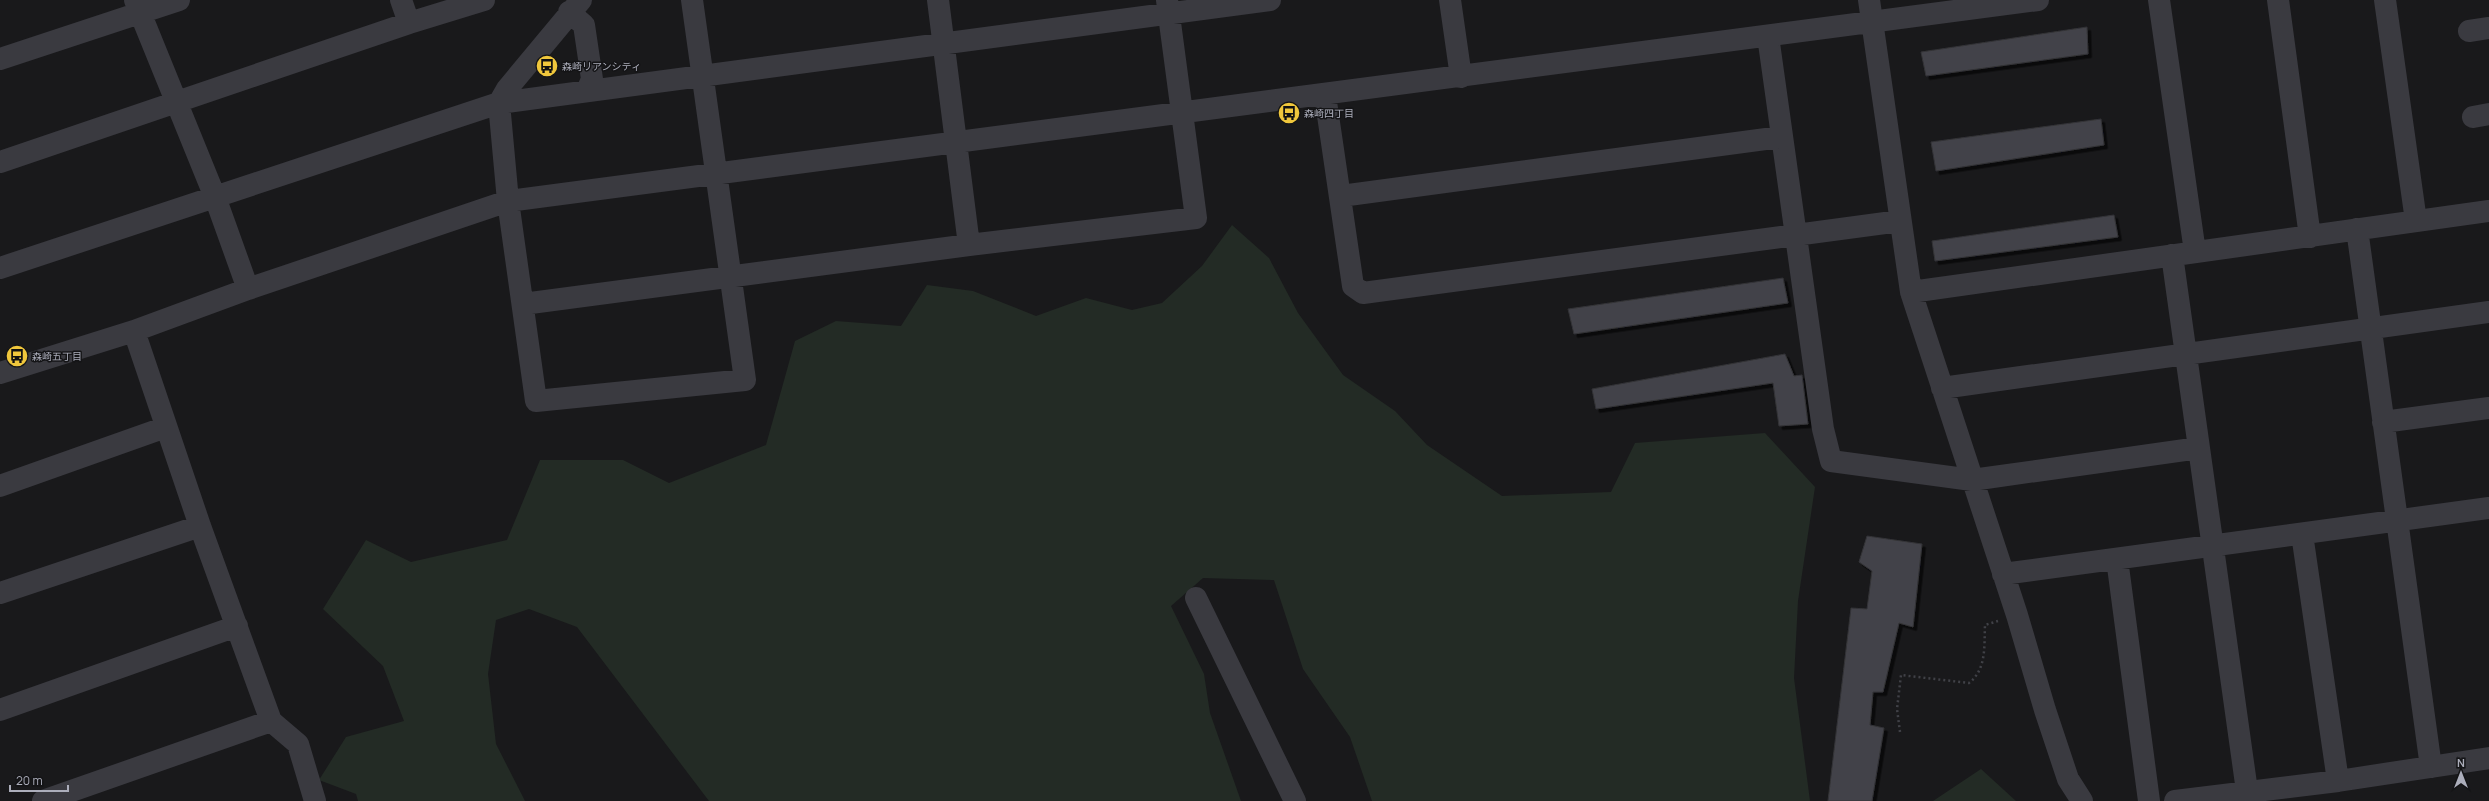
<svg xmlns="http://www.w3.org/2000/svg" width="2489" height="801" font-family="Manrope,'Noto Sans JP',sans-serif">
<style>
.green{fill:#232b25}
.building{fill:#434348;stroke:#333337;filter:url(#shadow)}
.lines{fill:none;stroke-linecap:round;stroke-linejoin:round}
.path{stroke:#404147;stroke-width:2.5;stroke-dasharray:2 3;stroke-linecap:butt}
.minor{stroke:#3a3a40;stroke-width:22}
.labels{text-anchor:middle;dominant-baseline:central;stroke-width:3;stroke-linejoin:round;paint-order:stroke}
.poi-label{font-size:10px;fill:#acaebb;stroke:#141416;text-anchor:start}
</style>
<defs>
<filter id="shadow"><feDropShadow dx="3.5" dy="3.5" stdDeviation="0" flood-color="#0009"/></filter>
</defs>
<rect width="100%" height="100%" fill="#19191b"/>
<path class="green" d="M1232,225L1269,258L1298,313L1343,375L1395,411L1427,445L1502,496L1611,492L1635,443L1765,433L1815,487L1798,601L1794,678L1810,801H1372L1350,737L1303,669L1274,580L1203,578L1171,606L1204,674L1210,713L1241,801H709L577,627L529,609L496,620L488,674L496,744L525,801H358L356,794L319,780L346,737L404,721L383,666L323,609L366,540L411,562L507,540L540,460H623L669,483L766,445L795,341L836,321L901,326L927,285L973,291L1036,316L1086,298L1132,310L1162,303L1202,266Z
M1981,769L2016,801H1933Z"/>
<path class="building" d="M2087,27L2088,54L1926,76L1921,52Z
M2101,119L2104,145L1936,171L1931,142Z
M2114,215L2118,237L1935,261L1932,241Z
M1783,278L1788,303L1574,334L1568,309Z
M1785,354L1794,376L1802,375L1808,424L1779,426L1773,383L1596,409L1592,389Z
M1867,536L1922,544L1913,627L1899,623L1883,692H1873L1870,725L1884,728L1872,801H1828L1851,608L1867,609L1872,571L1859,562Z"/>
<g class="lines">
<path class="path" d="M1900,732L1897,709L1901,675L1969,683C1987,669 1984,645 1985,625L1998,621"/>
<path class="minor" d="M135,0L215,197L248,289
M401,0L409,23
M581,0L507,89L499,103L508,201L536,401L745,380L692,0
M938,0L969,245
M1450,0L1461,77
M1869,0L1911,292L2017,615L2045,710L2068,779L2082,801
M2159,0L2195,252
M2278,0L2310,237
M2385,0L2416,221
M569,12L584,25L592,79L587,91
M2469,31L2489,28
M1768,36L1823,429L1831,461L1972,480L2199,448
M0,59L179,0
M1325,95L1353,286L1363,293L1900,221
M2473,117L2489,114
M0,162L409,23L484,0
M1341,196L1781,137
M2357,229L2431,767
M2172,255L2247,791
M0,268L499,103L1270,0
M1911,292L2489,211
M523,304L969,245L1196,218L1167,0
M134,331L200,526L271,721L298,744L315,801
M0,373L134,331L248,289L508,201L2038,0
M1942,388L2489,312
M2383,422L2489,408
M0,486L166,427
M2302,534L2338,781
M2117,559L2149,801
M2003,574L2489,508
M0,593L200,526
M1196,598L1295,801
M0,710L237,626
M43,801L271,721
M2175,801L2338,781L2489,758"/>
</g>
<defs>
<g id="bus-disc" transform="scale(1.15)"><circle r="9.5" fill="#f0c73c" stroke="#141416"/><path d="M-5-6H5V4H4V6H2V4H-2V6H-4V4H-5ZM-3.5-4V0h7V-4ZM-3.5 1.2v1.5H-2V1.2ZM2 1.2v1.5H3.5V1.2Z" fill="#111"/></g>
</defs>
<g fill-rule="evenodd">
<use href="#bus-disc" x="547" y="66"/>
<use href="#bus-disc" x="1289" y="113"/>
<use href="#bus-disc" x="17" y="356"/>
</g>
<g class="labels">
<g class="poi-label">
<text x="562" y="66">森崎リアンシティ</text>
<text x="1304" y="113">森崎四丁目</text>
<text x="32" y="356">森崎五丁目</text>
</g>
</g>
<g transform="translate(2461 773)" stroke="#141416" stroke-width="3" paint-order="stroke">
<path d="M0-3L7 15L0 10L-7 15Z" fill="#acaebb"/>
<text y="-6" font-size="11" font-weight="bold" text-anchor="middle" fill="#acaebb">N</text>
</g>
<path d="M10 785v6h58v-6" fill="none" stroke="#acaebb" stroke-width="2"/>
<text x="16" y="785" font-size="12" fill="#acaebb" stroke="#141416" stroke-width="3" paint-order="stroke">20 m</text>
</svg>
